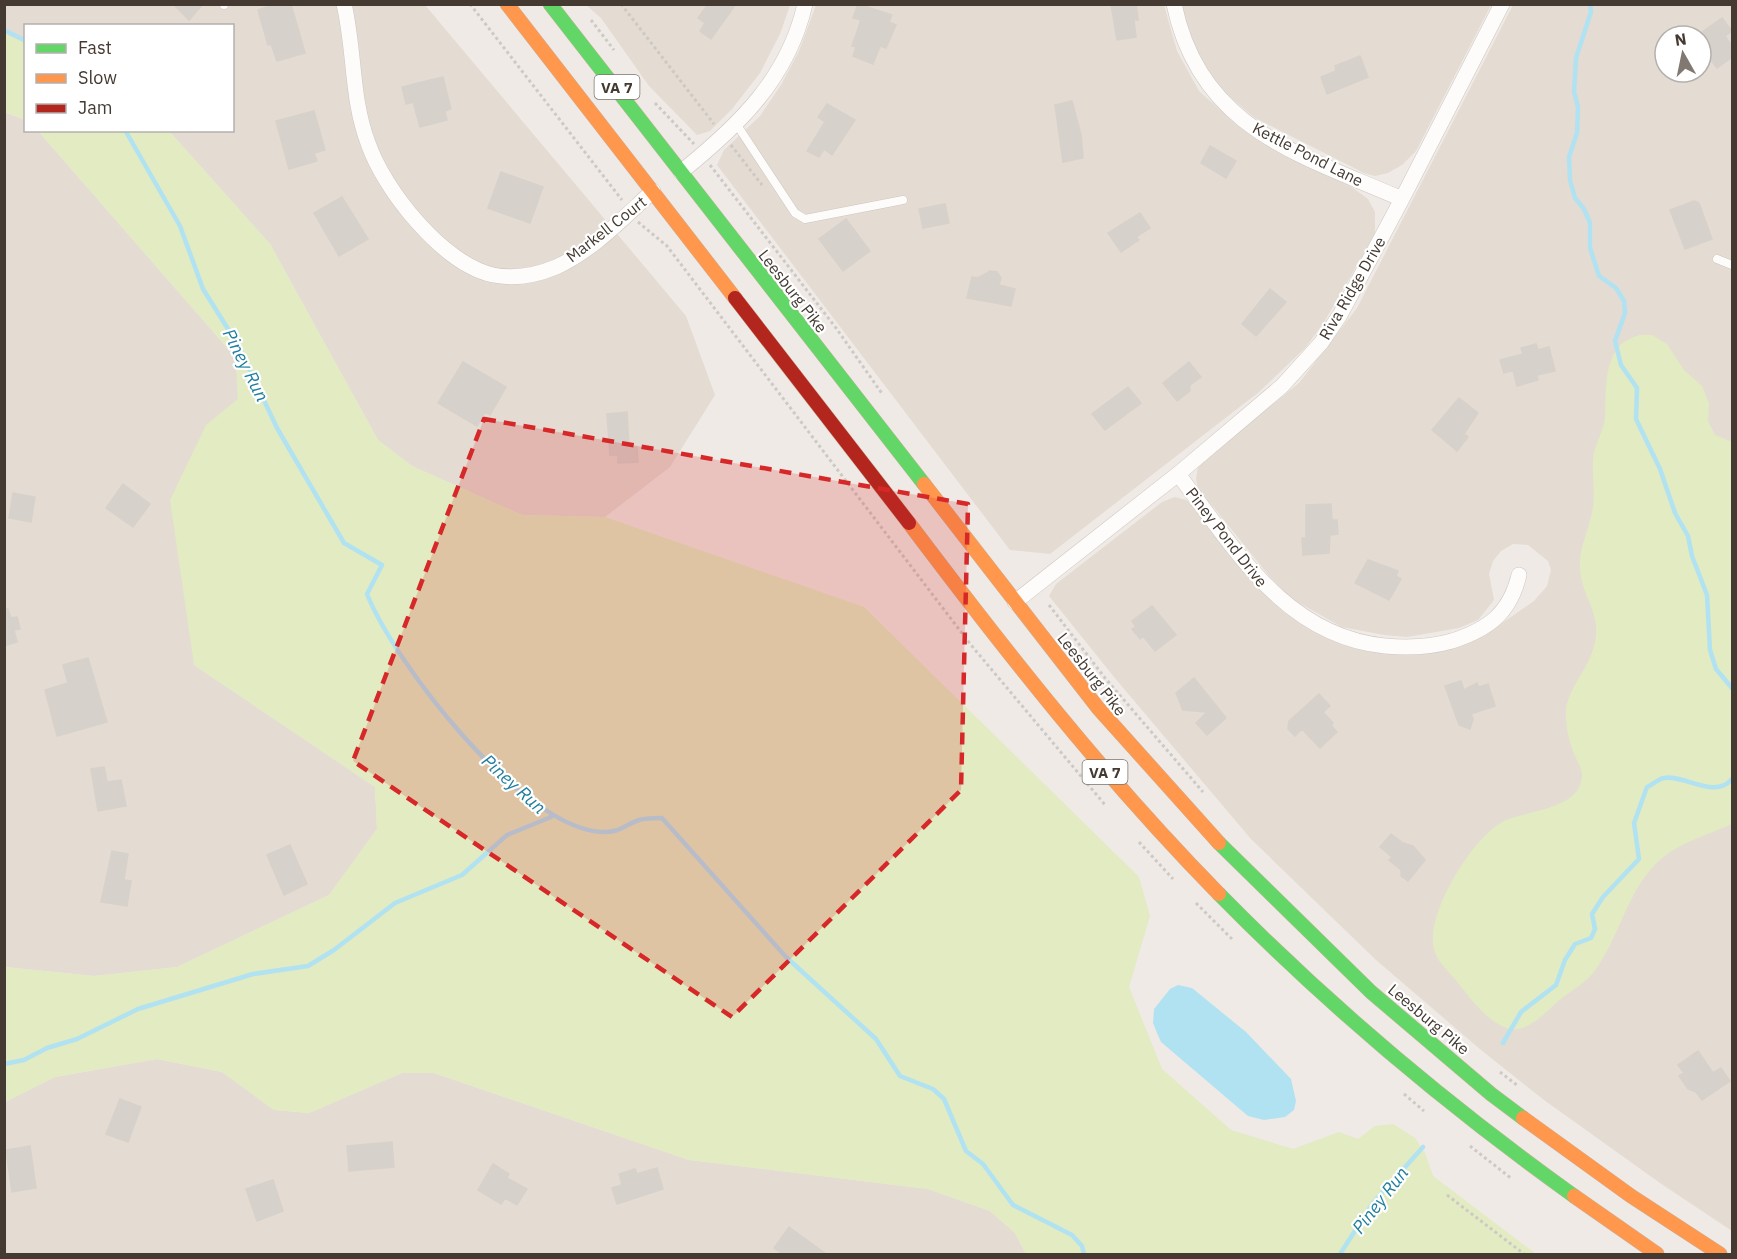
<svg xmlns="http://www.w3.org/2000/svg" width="1737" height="1259" font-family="'IBM Plex Sans',sans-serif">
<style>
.residential{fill:#e4dbd2;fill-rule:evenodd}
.green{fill:#e2ebc2}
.water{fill:#b1e2f1}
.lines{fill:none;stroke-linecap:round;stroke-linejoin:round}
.stream{stroke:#b1e2f1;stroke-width:4.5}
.building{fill:#d7d1cc;stroke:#d7d1cb;stroke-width:1.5}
.lane-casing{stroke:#cbc6c1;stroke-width:9}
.street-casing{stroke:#cbc6c1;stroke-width:16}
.fast-casing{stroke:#c9b29e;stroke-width:15}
.slow-casing{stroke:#c9b29e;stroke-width:15}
.jam-casing{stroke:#c9b29e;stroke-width:15}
.path{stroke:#cdc9c5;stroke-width:3;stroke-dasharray:3 3;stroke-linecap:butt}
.lane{stroke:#fdfcfb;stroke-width:8}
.street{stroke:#fdfcfb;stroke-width:15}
.fast{stroke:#63d668;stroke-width:14}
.slow{stroke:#ff974d;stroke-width:14}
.jam{stroke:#b3261e;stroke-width:14}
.marked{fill:#d62828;fill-opacity:0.2;stroke:#d62828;stroke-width:4.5;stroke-dasharray:12 8;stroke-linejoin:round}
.labels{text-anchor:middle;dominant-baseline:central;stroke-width:4.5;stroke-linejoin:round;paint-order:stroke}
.shield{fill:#fff;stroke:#7c7570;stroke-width:1.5}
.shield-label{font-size:15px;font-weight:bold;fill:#443a32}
.street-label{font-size:16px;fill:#443a32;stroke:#fff}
.water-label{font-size:18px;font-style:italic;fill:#207f9f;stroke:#fff}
</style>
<rect width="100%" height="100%" fill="#efeae5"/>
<path class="residential" d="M5,5H425L686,316L715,395L670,467L605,517L522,515L412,466L378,440L270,244L169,131L232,130V26H26L25,43L5,34Z
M586,5H790L780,34L760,73L732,109L710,131L697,135L649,86L601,18Z
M816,5H1164L1177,51L1199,91L1238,126L1353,188L1368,199L1375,212V234L1323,324L1305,348L1259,392L1050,554L1010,550L717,165L724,150L760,116L781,85L799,51Z
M1181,5H1491L1416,151L1402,165L1388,173L1375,176L1364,173L1255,118L1219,88L1199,60Z
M1513,5H1732V1231L1660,1183L1544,1100L1481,1050L1376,960L1251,839L1114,677L1049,596L1056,584L1162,502L1175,497L1186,500L1195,507L1254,583L1284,612L1316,632L1351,645L1472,638L1498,626L1534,601L1547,586L1551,570L1548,561L1528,545L1513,544L1501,551L1493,561L1489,574L1494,600L1478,620L1459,628L1407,637L1384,635L1342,627L1290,598L1270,577L1198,488L1196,479L1198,467L1206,459L1299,383L1357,308ZM1665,36H1701V72H1665Z
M4,112L25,120L26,130L38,131L236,358L238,399L206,426L194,665L375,787L377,829L329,895L177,967L94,976L5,967Z
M157,1059L222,1072L274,1110L309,1113L402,1073H434L689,1160L928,1189L990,1211L1015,1233L1026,1254H5V1102L55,1077Z"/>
<path class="green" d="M5,34L25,43V120L5,112Z
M38,131H169L270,244L378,440L412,466L522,515L605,517L864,607L1139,877L1150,916L1129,987L1162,1069L1231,1130L1293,1149L1339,1132L1358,1139L1375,1126L1393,1124L1415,1138L1425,1153L1433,1176L1536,1254H1026L1015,1233L990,1211L928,1189L689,1160L434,1073H402L309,1113L274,1110L222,1072L156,1059L55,1077L5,1102V967L94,976L177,967L329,895L377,829L375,787L194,665L170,500L206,425L238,399L236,358Z
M1640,335H1652L1667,344L1684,370L1702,386L1709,403L1708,421L1715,435L1732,442V824C1704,837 1674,843 1652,868C1625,898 1618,941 1593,973C1581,987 1566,993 1553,1006C1542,1016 1525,1033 1509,1029C1486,1022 1468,995 1454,978C1445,968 1434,958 1433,944C1429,909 1472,839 1502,822C1523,810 1580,811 1582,776C1582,768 1577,761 1574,754C1569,741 1565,724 1566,709C1570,683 1593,666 1596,635C1598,610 1581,593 1580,569C1578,549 1590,528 1593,507C1595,492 1592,477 1593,461C1593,446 1604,432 1605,417C1606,397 1604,373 1614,354C1619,343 1629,338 1640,335Z"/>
<path class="water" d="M1178,985L1192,988L1246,1032L1291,1079L1296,1101L1294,1110L1285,1117L1264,1120L1248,1116L1161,1042L1157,1033L1153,1023L1154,1009L1170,989Z"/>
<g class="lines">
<path class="stream" d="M1590,4L1591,12L1576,58L1574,92L1578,107L1577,133L1569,157L1570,180L1575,198L1584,209L1590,223V248L1599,276L1616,288L1624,301L1625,313L1615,341L1621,365L1637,388L1636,419L1660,469L1675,513L1688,536L1692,556L1707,595L1710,650L1716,669L1732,688
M4,30L26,41
M125,130L180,226L203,289L238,345L277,428L344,543L382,565L367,594C395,664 521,827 601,832C620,833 624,825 639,820C646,818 655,818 662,818L786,957L876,1039L900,1076L933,1089L944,1099L966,1151L983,1164L1013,1205L1072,1235L1082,1246L1084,1254
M1503,1043L1521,1012L1556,985L1565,960L1575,944L1591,938L1595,929L1592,914L1603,897L1639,859L1634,823L1647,787C1652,785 1658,779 1664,778C1684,774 1715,800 1732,779
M4,1064L24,1060L47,1048L77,1039L138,1009L253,974L308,966L334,950L395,903L462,875L507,835L551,817
M1340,1254L1373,1203L1423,1147"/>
</g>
<path class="building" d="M173,4H203L189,20Z
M275,4H291L305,53L277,61L271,44L268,45L258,10Z
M708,4H736L711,39L700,31L705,23L698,18Z
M858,4L892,15L889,22L896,25L886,48L880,46L873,64L853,56L856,47L852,46L861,20L853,18Z
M1111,4H1136L1138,20H1134L1136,37L1117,40Z
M1722,18L1732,31L1725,36L1732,46V57L1717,68L1701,47V33Z
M1360,56L1368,77L1327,94L1321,77L1336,71L1335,66Z
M443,77L451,109L445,111L447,120L420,127L413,102L406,104L402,87Z
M1072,101L1081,135L1083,158L1063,162L1055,105Z
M827,104L855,120L832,155L824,149L819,157L807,151L825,122L818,117Z
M314,111L325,150L314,153L317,161L289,169L276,121Z
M1210,146L1236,161L1226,178L1201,163Z
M501,172L543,187L530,223L488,208Z
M342,197L368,239L339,256L314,213Z
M1694,201L1699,203L1712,239L1685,249L1670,210Z
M945,204L949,223L923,228L919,209Z
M1140,213L1150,228L1136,237L1139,240L1121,252L1108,233Z
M846,219L870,251L843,271L819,239Z
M990,271L997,272L1001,278L999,285L1015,289L1011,306L967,298L972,277L978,278Z
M1270,289L1286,302L1256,336L1242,324Z
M1536,344L1538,350L1549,347L1555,371L1537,375L1538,380L1517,386L1513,370L1504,373L1500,360L1523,354L1521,348Z
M463,362L506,387L490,415L485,412L477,426L438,403Z
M1189,362L1201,377L1190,385V391L1177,401L1163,383Z
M1128,387L1141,403L1105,430L1092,414Z
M1459,398L1478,413L1464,434L1468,437L1457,451L1432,430Z
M627,412L629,448L637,447L638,462L618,463V455H610L607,414Z
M123,484L150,504L133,527L106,508Z
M13,493L35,497L31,522L9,518Z
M1331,504L1332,520H1337L1338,534L1330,535L1329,553L1303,555L1302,538H1306V505Z
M1368,560L1398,571L1396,576L1401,579L1389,600L1355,583Z
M1152,606L1176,635L1155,651L1143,636L1140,639L1132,629L1136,627L1132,621Z
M4,609H8L11,618L17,617L20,629L14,630L17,642L4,646Z
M88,658L107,722L57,736L45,690L68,683L63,665Z
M1194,678L1226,718L1207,735L1196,723L1207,712L1183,710L1176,693Z
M1461,681L1464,690L1477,683L1479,687L1488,684L1495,706L1471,714L1473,719L1470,729L1459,725L1445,686Z
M1319,694L1330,706L1323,712L1333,723L1331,725L1337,732L1320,748L1302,729L1295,736L1288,729L1289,721Z
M104,767L107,782L121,780L126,806L98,811L91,769Z
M1391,834L1403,843L1413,846L1425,860L1408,881L1401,876V870L1389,860L1392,857L1380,847Z
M290,845L307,884L284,895L267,855Z
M112,851L128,854L124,880L131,881L127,906L101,902Z
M1698,1051L1713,1073L1721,1068L1730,1081L1702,1100L1696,1092L1688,1089L1679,1076L1684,1073L1678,1065Z
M120,1099L141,1107L128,1142L106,1134Z
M392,1142L394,1167L349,1171L347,1146Z
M30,1146L36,1188L12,1192L6,1150Z
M493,1164L509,1174L507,1178L527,1189L517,1205L505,1198L501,1204L478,1190Z
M657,1168L663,1189L617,1204L612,1188L622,1185L619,1174L635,1169L637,1174Z
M273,1180L283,1211L257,1221L246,1189Z
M789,1227L826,1254H783L774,1248Z"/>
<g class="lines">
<g class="lane-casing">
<path id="lane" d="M224,5V4
M737,125L795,213L805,219L903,200
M1717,259L1732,265"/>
</g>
<g class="street-casing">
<path id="street" d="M344,4C355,51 351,98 368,143C384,190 443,264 493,275C514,279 537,275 556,267C592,251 624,217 653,191
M1174,4C1200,129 1299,154 1402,199
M681,172C738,126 788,79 805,4
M1178,474C1234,547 1284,636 1385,646C1407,648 1431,647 1452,641C1489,629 1510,613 1519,575
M1015,602L1178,474L1282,386L1321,343L1340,315L1402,199L1502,4"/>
</g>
<g class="fast-casing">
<path id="fast" d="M550,4L924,484
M1219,843L1371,992L1491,1094L1523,1118
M1219,894C1328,1005 1447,1105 1574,1196"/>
</g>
<g class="slow-casing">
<path id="slow" d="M507,4L735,298
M924,484L1098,708L1219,843
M909,523C1006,652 1106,779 1219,894
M1523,1118L1631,1196L1720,1254
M1574,1196L1657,1254"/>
</g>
<g class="jam-casing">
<path id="jam" d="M735,298L909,523"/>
</g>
<path class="path" d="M470,4L622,200
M621,4L714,124
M591,20L614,50
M655,103L694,144
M731,145L762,185
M710,165L836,328L883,395
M638,222L667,246L971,645L1106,806
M1049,605L1105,678L1203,792
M1139,842L1173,879
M1196,903L1232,939
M1500,1072L1518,1086
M1404,1094L1424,1111
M1470,1146L1512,1179
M1447,1195L1524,1254"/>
<use href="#lane" class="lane"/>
<use href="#street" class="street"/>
<use href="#fast" class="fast"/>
<use href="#slow" class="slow"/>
<use href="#jam" class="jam"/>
</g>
<path class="marked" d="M484,419L968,504L961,790L732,1017L353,761Z"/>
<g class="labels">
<g class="shield">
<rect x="594.5" y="75" width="45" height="24" rx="4.5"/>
<rect x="1082.5" y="760" width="45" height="24" rx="4.5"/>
</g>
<g class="shield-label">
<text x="617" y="87">VA 7</text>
<text x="1105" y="772">VA 7</text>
</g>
<g class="street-label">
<text transform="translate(1308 154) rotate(27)">Kettle Pond Lane</text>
<text transform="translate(606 229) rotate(-38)">Markell Court</text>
<text transform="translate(1352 288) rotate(-60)">Riva Ridge Drive</text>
<text transform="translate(793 291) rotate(52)">Leesburg Pike</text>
<text transform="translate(1227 537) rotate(52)">Piney Pond Drive</text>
<text transform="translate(1092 674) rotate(52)">Leesburg Pike</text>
<text transform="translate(1429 1019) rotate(40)">Leesburg Pike</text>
</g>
<g class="water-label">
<text transform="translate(246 365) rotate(63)">Piney Run</text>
<text transform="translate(514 784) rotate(42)">Piney Run</text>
<text transform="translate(1380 1200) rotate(-52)">Piney Run</text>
</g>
</g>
<rect width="1737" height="1259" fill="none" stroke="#443a32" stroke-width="12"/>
<rect x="24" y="24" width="210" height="108" fill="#ffffff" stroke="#b4b0ad" stroke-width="1.5"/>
<rect x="36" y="44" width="30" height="9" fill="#63d668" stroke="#b4b0ad" stroke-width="1.5"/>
<text x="78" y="54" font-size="18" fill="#443a32">Fast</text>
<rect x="36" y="74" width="30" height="9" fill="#ff974d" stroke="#b4b0ad" stroke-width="1.5"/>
<text x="78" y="84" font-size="18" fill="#443a32">Slow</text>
<rect x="36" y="104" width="30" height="9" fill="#b3261e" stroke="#b4b0ad" stroke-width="1.5"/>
<text x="78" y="114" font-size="18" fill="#443a32">Jam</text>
<g transform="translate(1683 54) rotate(351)"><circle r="28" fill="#ffffff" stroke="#b4b0ad" stroke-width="1.5"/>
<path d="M0-4.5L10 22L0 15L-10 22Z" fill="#807871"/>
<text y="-9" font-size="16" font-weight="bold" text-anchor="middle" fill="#443a32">N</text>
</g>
</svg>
